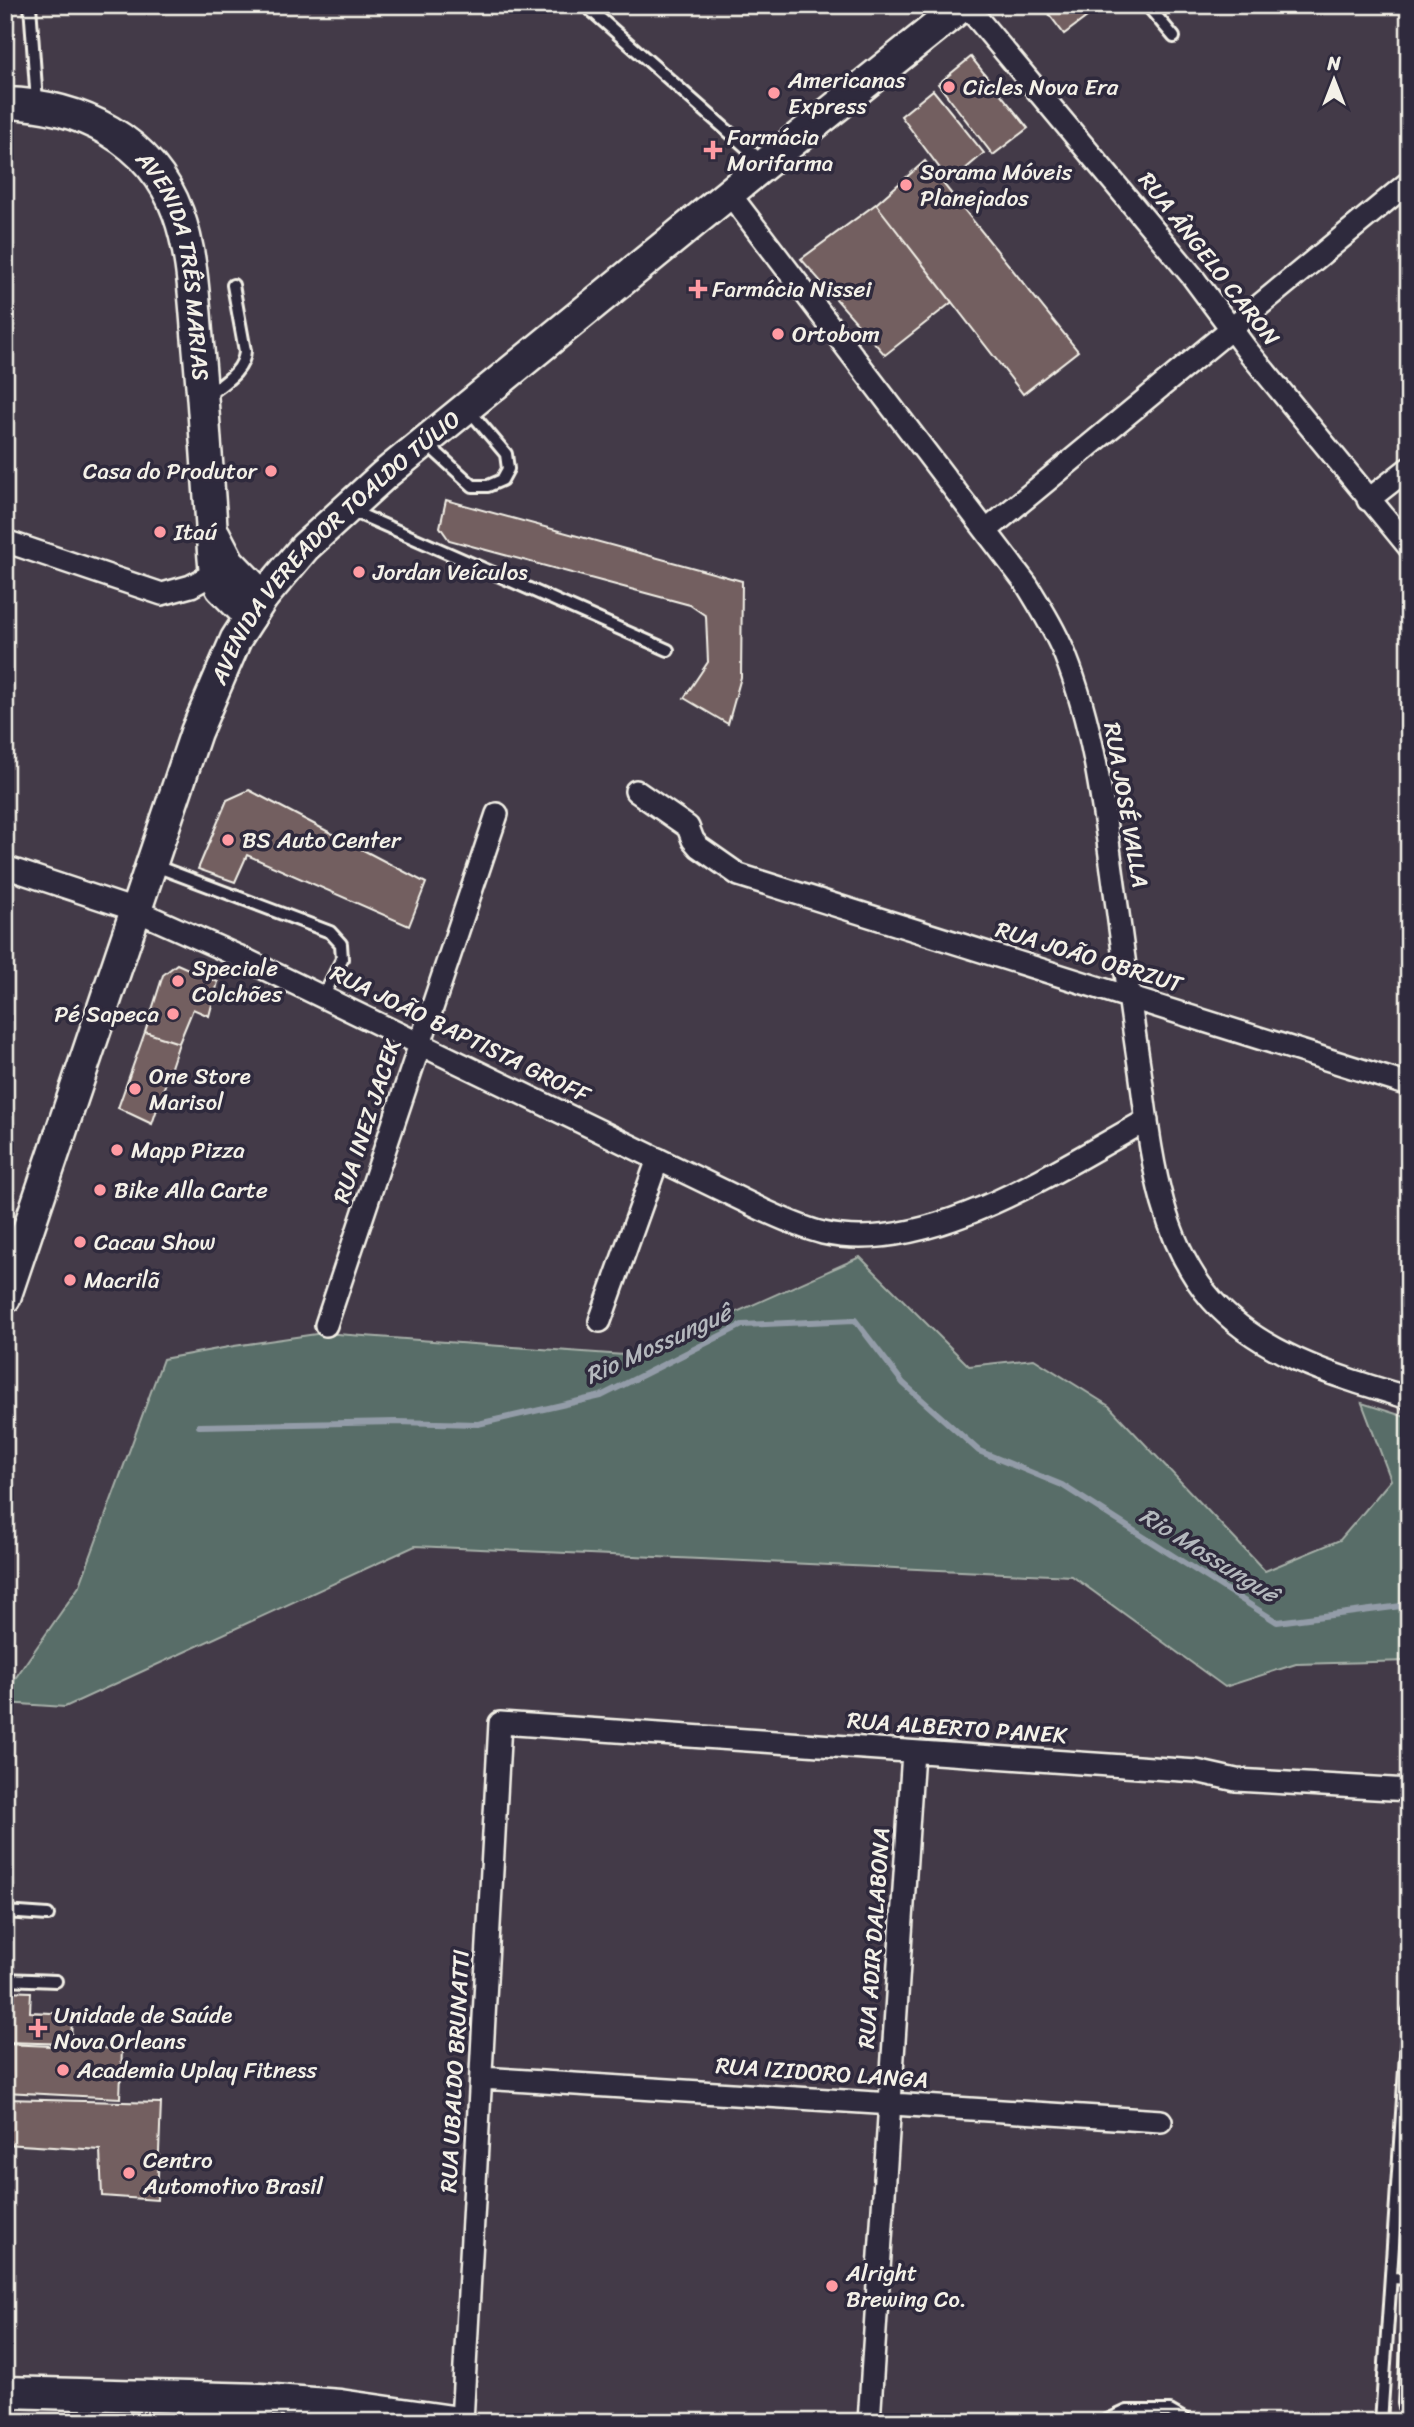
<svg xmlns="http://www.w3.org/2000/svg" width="1414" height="2427" font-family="Sriracha,sans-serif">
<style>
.green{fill:#586d67;stroke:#a6afa8;stroke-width:2}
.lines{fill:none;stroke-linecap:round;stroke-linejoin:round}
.stream{stroke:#939ca8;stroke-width:6}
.building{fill:#735f60;stroke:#f4f1e8;stroke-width:2}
.lane-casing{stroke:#f4f1e8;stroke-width:16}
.street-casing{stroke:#f4f1e8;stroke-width:26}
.secondary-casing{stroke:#f4f1e8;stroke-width:35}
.lane{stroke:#2f2a3d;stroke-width:10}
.street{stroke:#2f2a3d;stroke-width:21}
.secondary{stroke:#2f2a3d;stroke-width:30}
.poi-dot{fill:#ff9aa2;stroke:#2f2a3d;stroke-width:2.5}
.labels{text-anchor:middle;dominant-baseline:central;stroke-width:7;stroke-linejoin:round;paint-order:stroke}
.poi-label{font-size:23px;fill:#f4f1e8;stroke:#2f2a3d;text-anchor:start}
.street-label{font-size:23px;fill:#f4f1e8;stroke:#2f2a3d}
.water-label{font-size:24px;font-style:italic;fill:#b4b8bd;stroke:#2f2a3d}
</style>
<rect width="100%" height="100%" fill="#433a48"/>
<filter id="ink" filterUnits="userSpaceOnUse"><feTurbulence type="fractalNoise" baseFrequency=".0143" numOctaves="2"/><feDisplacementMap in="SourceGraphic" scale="14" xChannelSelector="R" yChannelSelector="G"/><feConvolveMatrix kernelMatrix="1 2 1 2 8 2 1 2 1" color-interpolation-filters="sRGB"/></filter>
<g filter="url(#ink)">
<path class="green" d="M860,1257L969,1366L1034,1359L1109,1406L1265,1571L1340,1540L1391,1480L1362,1403L1409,1418V1661L1296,1664L1225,1687L1072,1576L415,1546L65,1707L5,1703V1693L80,1585L163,1359L234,1346L323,1333L638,1356Z"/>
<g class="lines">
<path class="stream" d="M199,1426L396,1422L478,1424L601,1396L742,1325L855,1320L903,1383L979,1451L1062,1485L1277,1622L1409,1605"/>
</g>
<path class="building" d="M1042,5H1103L1064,34Z
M1154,5H1177L1163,17Z
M971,57L1028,128L993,155L938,84Z
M933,90L984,153L950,182L901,116Z
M925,161L1078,351L1023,394L876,204Z
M876,204L952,302L885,355L801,259Z
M446,500L742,581L741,677L728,724L684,698L708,662L706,616L690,605L449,540L440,527Z
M249,790L426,883L409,926L247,855L235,882L198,869L227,800Z
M177,964L218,982L209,1016L193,1009L179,1043L145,1032L163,975Z
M145,1032L179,1043L152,1124L118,1108Z
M5,1991L31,1992L30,2012L72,2014L71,2044L5,2042Z
M5,2044L122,2049L120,2098L5,2092Z
M5,2099L161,2103L157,2200L102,2196L100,2150L5,2144Z"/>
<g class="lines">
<g class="lane-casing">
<path id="lane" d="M30,5L37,102
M585,5L763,162
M1147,5L1174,37
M206,397C221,384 244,373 245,351L233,285
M426,443L473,486H488L502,480L508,469L506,454L469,410
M350,510L668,650
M153,865L330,932L341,944L342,959L323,997
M5,1912L48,1915
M5,1979L56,1981
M1392,2278L1409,2279
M1103,2422L1127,2411H1170L1189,2422
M1381,2422L1409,2010
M1408,2422L1404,2403L1409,2308"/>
</g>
<g class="street-casing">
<path id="street" d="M966,5L1192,276L1247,350L1409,547
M729,193L1027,585C1041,608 1055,630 1065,655C1093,725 1103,803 1113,877C1122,942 1130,1007 1140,1071C1151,1150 1158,1238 1212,1300C1262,1356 1339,1377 1409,1398
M1368,500L1409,468
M987,530L1409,182
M5,541L162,594L191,586L215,573
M636,791L688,827L693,840L699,847L739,875L1409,1085
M5,867L135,910L238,956L763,1210C783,1219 802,1228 823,1233C928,1257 1058,1169 1147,1120
M600,1321L658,1159
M326,1325L497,814
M481,2078L1161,2121
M462,2422L500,1723L1196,1771L1236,1780L1409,1790
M869,2422L913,1752"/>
</g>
<g class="secondary-casing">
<g id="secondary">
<path id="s1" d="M5,103C80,105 151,139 178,213C193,254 194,301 198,344C203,397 206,450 210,504C212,527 212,550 215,573L221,588L250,617"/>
<path d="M215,535L229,562L263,597"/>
<path id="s2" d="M5,1298L196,732L236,639L263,597L305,547L384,475L765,164L963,5"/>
<path d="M5,2392L261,2399L340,2405L459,2422"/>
</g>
</g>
<use href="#lane" class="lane"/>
<use href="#street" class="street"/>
<use href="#secondary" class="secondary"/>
</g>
</g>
<g class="poi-dot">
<circle cx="949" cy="87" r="7"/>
<circle cx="774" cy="93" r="7"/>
<path d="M709.5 139.5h7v7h7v7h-7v7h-7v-7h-7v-7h7z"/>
<circle cx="906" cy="185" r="7"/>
<path d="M694.5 278.5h7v7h7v7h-7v7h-7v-7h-7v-7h7z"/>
<circle cx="778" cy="334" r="7"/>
<circle cx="271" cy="471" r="7"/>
<circle cx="160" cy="532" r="7"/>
<circle cx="359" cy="572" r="7"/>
<circle cx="228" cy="840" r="7"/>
<circle cx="178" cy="981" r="7"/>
<circle cx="173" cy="1014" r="7"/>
<circle cx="135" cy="1089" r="7"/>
<circle cx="117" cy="1150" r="7"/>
<circle cx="100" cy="1190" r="7"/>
<circle cx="80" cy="1242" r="7"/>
<circle cx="70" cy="1280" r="7"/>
<path d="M34.5 2017.5h7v7h7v7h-7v7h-7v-7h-7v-7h7z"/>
<circle cx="63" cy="2070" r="7"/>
<circle cx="129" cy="2173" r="7"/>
<circle cx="832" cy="2286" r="7"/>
</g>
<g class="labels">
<g class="poi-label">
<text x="788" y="80">Americanas<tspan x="788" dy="26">Express</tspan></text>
<text x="963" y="87">Cicles Nova Era</text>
<text x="727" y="137">Farmácia<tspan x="727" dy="26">Morifarma</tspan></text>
<text x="920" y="172">Sorama Móveis<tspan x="920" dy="26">Planejados</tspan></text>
<text x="712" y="289">Farmácia Nissei</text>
<text x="792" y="334">Ortobom</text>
<text x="257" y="471" text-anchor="end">Casa do Produtor</text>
<text x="174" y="532">Itaú</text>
<text x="373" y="572">Jordan Veículos</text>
<text x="242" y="840">BS Auto Center</text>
<text x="192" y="968">Speciale<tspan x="192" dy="26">Colchões</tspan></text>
<text x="159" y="1014" text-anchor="end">Pé Sapeca</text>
<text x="149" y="1076">One Store<tspan x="149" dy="26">Marisol</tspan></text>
<text x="131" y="1150">Mapp Pizza</text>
<text x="114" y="1190">Bike Alla Carte</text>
<text x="94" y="1242">Cacau Show</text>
<text x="84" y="1280">Macrilã</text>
<text x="54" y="2015">Unidade de Saúde<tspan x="54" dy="26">Nova Orleans</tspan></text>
<text x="77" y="2070">Academia Uplay Fitness</text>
<text x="143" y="2160">Centro<tspan x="143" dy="26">Automotivo Brasil</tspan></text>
<text x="846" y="2273">Alright<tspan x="846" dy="26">Brewing Co.</tspan></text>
</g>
<g class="street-label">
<text transform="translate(1209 259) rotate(52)">RUA ÂNGELO CARON</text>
<text stroke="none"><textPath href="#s1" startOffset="268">AVENIDA TRÊS MARIAS</textPath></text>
<text stroke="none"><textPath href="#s2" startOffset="833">AVENIDA VEREADOR TOALDO TÚLIO</textPath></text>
<text transform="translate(1126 805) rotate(80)">RUA JOSÉ VALLA</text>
<text transform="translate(1089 957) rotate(17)">RUA JOÃO OBRZUT</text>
<text transform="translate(460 1034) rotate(26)">RUA JOÃO BAPTISTA GROFF</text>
<text transform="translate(367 1121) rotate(-72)">RUA INEZ JACEK</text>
<text transform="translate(957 1728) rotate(4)">RUA ALBERTO PANEK</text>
<text transform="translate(874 1938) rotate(-86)">RUA ADIR DALABONA</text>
<text transform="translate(455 2071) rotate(-87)">RUA UBALDO BRUNATTI</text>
<text transform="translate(822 2073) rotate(4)">RUA IZIDORO LANGA</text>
</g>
<g class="water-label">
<text transform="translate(658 1344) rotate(-25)">Rio Mossunguê</text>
<text transform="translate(1209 1555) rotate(32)">Rio Mossunguê</text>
</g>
</g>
<rect width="1414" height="2427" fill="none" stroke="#2f2a3d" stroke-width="28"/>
<rect x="14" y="14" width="1386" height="2399" fill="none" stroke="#f4f1e8" stroke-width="2.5" filter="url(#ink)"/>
<g transform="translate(1334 80)" stroke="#2f2a3d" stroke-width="5" paint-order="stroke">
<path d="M0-5L12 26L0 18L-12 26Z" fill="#f4f1e8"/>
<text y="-10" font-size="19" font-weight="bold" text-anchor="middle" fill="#f4f1e8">N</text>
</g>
</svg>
